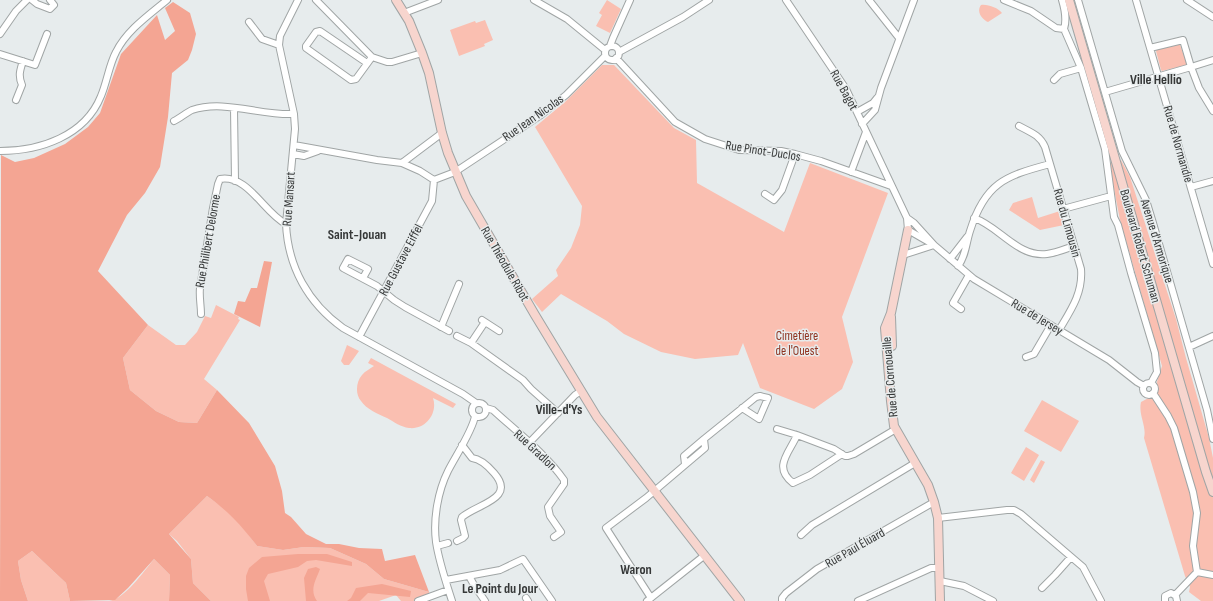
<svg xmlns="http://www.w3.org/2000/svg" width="1213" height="601" font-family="'Sofia Sans Condensed',sans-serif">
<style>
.green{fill:#fabfb1}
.forest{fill:#f4a593}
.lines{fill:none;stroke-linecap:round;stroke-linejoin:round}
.street-casing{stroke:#a0a5a5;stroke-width:8}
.secondary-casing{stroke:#a0a5a5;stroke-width:10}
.street{stroke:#fff;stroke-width:6}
.secondary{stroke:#f7d5ce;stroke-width:8}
.labels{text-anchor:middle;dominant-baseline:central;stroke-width:3;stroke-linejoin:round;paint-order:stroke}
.street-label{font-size:13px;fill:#363838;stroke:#e7eced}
.park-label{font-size:13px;fill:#8f3320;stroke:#e7eced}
.neighbourhood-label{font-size:14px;font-weight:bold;fill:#363838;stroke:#e7eced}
</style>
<rect width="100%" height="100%" fill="#e7eced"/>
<path class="green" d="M607,0L621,9L610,33L596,26L602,15L599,13Z
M981,5C988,4 998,8 1002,13L988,22C982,19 976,12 981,5Z
M485,20L493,40L484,44L485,46L459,56L450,30L475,21L476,23Z
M1178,44L1180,45L1186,61V65L1162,71L1161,70L1156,51L1157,49Z
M602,65H614L674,128L696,140L697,183L784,232L810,163L888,193L842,317L853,362L842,389L814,409L760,388L743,343L738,355L695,359L661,352L624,334L607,321L561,294L542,312L532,299L558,276L556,270L571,248L580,225L582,206L535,127L565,102Z
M1121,160L1130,177L1176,319L1186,358L1209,438L1213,458V601H1201L1189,592L1190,587L1185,576L1144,438C1147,426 1138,415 1141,402L1158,393L1157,382L1162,366L1120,220L1109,163Z
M1032,197L1038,218L1060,211L1064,225L1040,230L1009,210L1013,203Z
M216,305L239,317L238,319L240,320L204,379L217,390L197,423L179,422L156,411L130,390L123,358L148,325L176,345H185L197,332L205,316L211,318Z
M347,345L359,351L349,365H344L341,361Z
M371,358L456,404L453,408L433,398C438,413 426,430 409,428C401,427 394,422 387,418C378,414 366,409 361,401C355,394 356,382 362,375C365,371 370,369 374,366L368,363Z
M1042,400L1079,421L1061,452L1024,431Z
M1026,447L1039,455L1024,481L1011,473Z
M1041,460L1045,462L1034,483L1030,480Z
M207,496L225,509L239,522L257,546L283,550L304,547L330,548L366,564L384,579L429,592L430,595L413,601H401L396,595L379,601H211L193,583L191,559L177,541L169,534Z
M32,551L66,583L70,601H28L21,580L18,561Z
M154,559L170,575L169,601H109C125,599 144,571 154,559Z"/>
<path class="forest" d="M173,2L190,13L196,34L192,50L188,60L172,73L168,117L160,167L145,193L127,215L98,271L148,325L123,358L130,390L156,411L179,422L197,423L217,390L249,423L275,466L282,491L285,513L291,517L306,534L326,544H339L359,548L382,549L385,561L415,555L429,592L384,579L366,564L330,548L304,547L283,550L257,546C241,525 229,512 207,496L169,534L191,559L193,583L211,601H169L170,575L154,559L128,588L115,600L70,601L66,583L32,551L18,561L21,580L28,601H0L1,155L15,162L34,158L65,144L88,127L100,113L121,54L157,15L165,40L175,31L165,8Z
M264,261L272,262L260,327L234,314L238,301L245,302L251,288H257Z
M298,554H327L352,562V566L316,560L307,561L298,567L268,574L264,581L270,601H248L246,589V576L249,568L262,557Z
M316,567L320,569C316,580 309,590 317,601H306L304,578L308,569Z
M382,584L411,591L410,597L368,593L360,601H347L351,598L356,588Z"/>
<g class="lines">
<g class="street-casing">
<path id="street" d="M32,0L37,4L50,9L54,5L50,0
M298,0L280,36L279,45L294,114L295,129L286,224C288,267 308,303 343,328L463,394L476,403
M316,0L372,57L387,62H392L422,53
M534,0L567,19L605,50
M786,0L846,89L907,218L908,230L934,245
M869,0L899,38
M1004,0L1031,11L1056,28L1064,29
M1062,0C1065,10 1067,19 1064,29L1081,68L1105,149L1114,217L1118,225L1131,273L1155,353L1157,372L1151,383
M1078,0L1122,151L1146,200L1153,223L1207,410L1213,439
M1136,0L1213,264
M1187,0L1213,17
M404,13L438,0
M249,22L262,39L279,45
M0,34L16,11L27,0
M605 53a7 7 0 1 1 14 0a7 7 0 1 1-14 0Z
M610,46L613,38L630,0
M619,52L683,17L709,0
M0,54L35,65L47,34
M616,58L675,122L705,139L739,150L781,151L795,154L821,161L891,186
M1213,60L1191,67L1199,88L1213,111
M367,63L320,31L316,32L306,46V48L351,80L356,79L372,57
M1054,80L1060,74L1081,68
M1105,92L1191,67L1183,40L1150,48
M16,100L22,85C18,76 20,70 23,61
M234,108L235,181
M857,112L873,103L877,98
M174,121C180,118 186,113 192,110C224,99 261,116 294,114
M862,124L875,110L881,88L914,0
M1019,126C1030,132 1040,135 1045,147L1081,269C1083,293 1071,310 1059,330
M294,145L377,160L402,163L420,171L434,180
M0,151C40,151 85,136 101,96C107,82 109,65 116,52C127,30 149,15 167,0
M293,154L304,156L318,151
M402,163L442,133
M851,172L866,132
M434,180L455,172L541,115L566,95L605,56
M1191,187L1213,181
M765,194L774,200L782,190L795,154
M1063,209L1111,196
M907,218L914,223L934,245L974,279L1109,360L1137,382L1144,386
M974,218C999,226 1018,258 1047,254C1056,253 1065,249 1074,246
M903,255L934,245
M950,259L967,237
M958,266C966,256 966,243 970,231C985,183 1005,176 1050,164
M363,278L368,269L348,259L343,268L377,286L394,300L405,307L449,331
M961,309L953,303L969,275
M201,314C201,305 199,297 200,288L213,208L218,184L220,179C248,174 264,213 286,224
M482,320L499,331
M441,327L459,284
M457,336L471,343L523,380L531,389L558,413
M359,337L432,201L434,180
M471,343L485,322
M1189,347L1213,336
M1026,357L1034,354L1051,325
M1143 389a6 6 0 1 1 12 0a6 6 0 1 1-12 0Z
M1153,393L1168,416L1174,428L1193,492L1197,513L1193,546L1197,572
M472 410a7 7 0 1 1 14 0a7 7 0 1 1-14 0Z
M486,408L493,410C517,432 545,453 564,480V484L548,507L550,516L561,532L554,537
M777,429L797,435L834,449L845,456H848L854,454L896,429
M797,435C790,452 772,467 793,483L810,475L842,454
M529,443L575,395L581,391
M685,464L684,456L704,439
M938,518L1007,510H1014L1021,514L1083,567L1101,601
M801,535L812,525L915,463
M457,541L463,538L465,536L461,520L462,517C477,504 517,499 494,473C488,466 481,459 472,458L462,445
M437,546L448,543
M1197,572L1213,575
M469,576L474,585L485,601
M446,580L500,570L523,559L552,601
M940,581L964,586L993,601
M1042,588L1055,575L1071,557
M1175,595L1197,572
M526,598L528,601
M651,598L606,528L646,498L705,448L704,439L756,397L760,396L768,398L759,419L742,408
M418,601L448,590
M452,601C446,582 439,562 436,542C433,519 438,491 448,471C455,457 473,430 475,416
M647,601L705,555
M782,601V598L786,593L817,569L934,502
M858,601L931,568H939
M1165,601V596L1171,593L1176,596L1177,601"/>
</g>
<g class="secondary-casing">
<path id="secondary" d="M396,0L409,21L422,53L429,73L442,133L448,153L466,196L535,315L597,417L740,601
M1069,0L1206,472L1213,492
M908,230L891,313L885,328L891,401L894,426L928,485L934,502L938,518L940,601
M891,317L892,346"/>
</g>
<use href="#street" class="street"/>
<use href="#secondary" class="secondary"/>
</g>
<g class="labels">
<g class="street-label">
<text transform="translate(844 90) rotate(61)">Rue Bagot</text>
<text transform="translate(533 118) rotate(-35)">Rue Jean Nicolas</text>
<text transform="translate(1178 144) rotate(74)">Rue de Normandie</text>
<text transform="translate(763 151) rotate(9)">Rue Pinot-Duclos</text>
<text transform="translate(289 199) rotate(-86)">Rue Mansart</text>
<text transform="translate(1067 223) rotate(74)">Rue du Limousin</text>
<text transform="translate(208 241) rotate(-80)">Rue Philibert Delorme</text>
<text transform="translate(1157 241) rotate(73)">Avenue d'Armorique</text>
<text transform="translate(1140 246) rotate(74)">Boulevard Robert Schuman</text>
<text transform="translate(401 260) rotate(-62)">Rue Gustave Eiffel</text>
<text transform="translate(505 264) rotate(60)">Rue Théodule Ribot</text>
<text transform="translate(1037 317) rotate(31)">Rue de Jersey</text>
<text transform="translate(890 377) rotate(-95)">Rue de Cornouaille</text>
<text transform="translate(535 450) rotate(43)">Rue Gradlon</text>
<text transform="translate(855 548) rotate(-30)">Rue Paul Éluard</text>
</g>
<g class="park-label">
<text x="797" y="336">Cimetière<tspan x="797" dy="15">de l'Ouest</tspan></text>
</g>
<g class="neighbourhood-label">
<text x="1156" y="79">Ville Hellio</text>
<text x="357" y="234">Saint-Jouan</text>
<text x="559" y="409">Ville-d'Ys</text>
<text x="636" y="569">Waron</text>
<text x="500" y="588">Le Point du Jour</text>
</g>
</g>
</svg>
